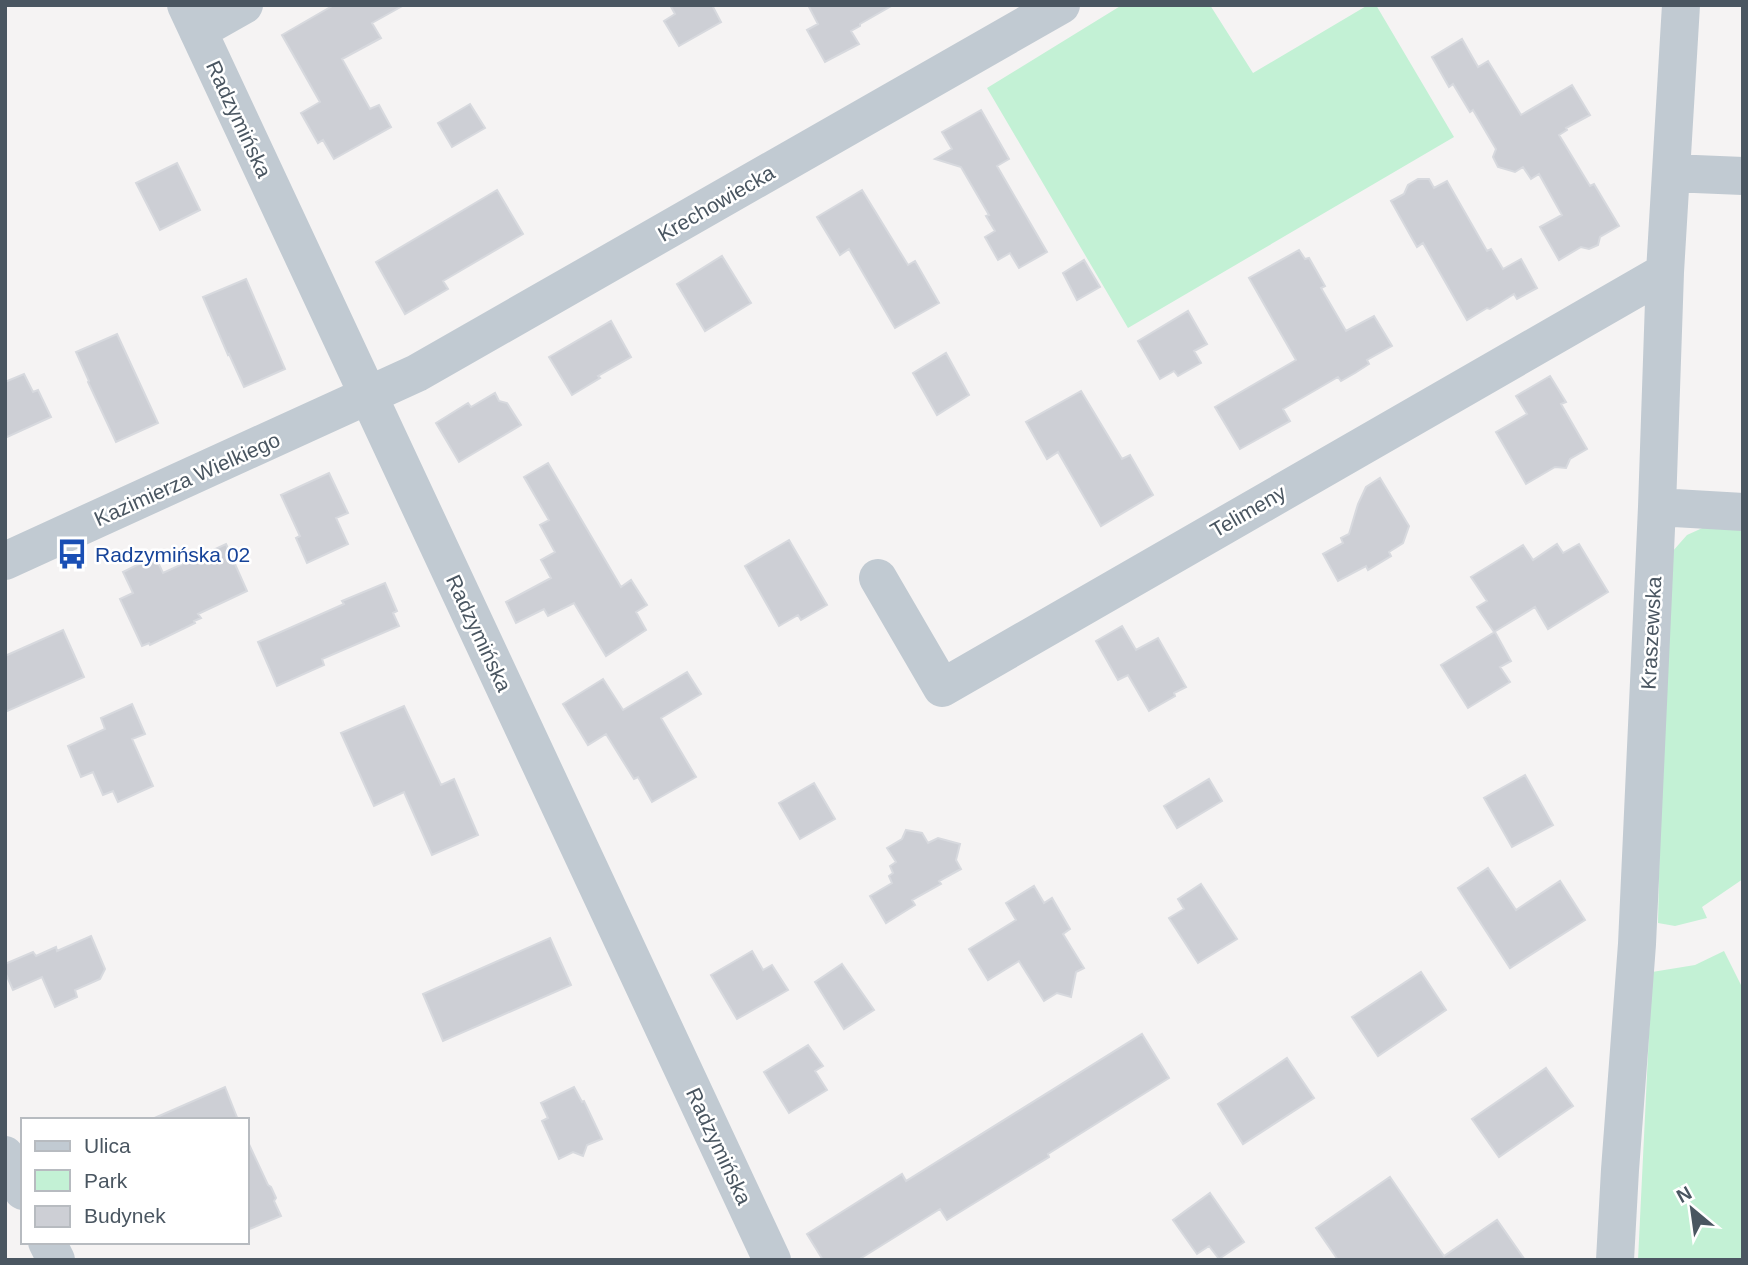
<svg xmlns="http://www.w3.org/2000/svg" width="1748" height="1265" font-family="Arial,sans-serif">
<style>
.green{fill:#c3f1d5}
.building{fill:#cdcfd5;stroke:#d7d9de;stroke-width:2}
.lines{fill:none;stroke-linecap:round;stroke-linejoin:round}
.minor{stroke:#c1cad2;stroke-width:38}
.labels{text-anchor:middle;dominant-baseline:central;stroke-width:5;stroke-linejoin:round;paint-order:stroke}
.street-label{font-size:21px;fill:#4a5661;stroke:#fff}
.transit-label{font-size:21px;fill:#164399;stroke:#fff;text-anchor:start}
</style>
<rect width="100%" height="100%" fill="#f5f3f3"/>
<path class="green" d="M1122,5H1210L1253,73L1368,5H1376L1454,137L1128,328L987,88Z
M1709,525L1743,527V879L1702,907L1707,918L1675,926L1658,923L1663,690L1672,552L1687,535Z
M1724,951L1743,989V1260H1638L1652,972L1695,965Z"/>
<path class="building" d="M334,5H404L372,23L381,38L342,59L370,109L379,105L391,127L334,159L323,140L318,143L301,113L320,102L282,35Z
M670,5H712L721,22L679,46L664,21L675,14Z
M808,5H893L860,24V26L851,31L859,44L825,62L807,30L818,24Z
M1462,39L1478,67L1488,61L1521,115L1572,85L1590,115L1566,128L1567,130L1559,135L1590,186L1594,184L1619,226L1600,237L1598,245L1589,249L1581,247L1559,260L1540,227L1562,215L1539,174L1531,179L1523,167L1515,172L1498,167L1493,157L1496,149L1473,110L1470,112L1453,84L1449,87L1432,57Z
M470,104L485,128L452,147L438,123Z
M981,110L1009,159L997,166L1047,252L1019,268L1010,253L998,260L985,237L995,231L986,216L989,215L961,167L935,159L952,149L942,132Z
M177,163L200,210L160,230L136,183Z
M1418,179H1429L1434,188L1447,181L1487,251L1491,249L1503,269L1521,259L1537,288L1517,299L1514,294L1490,309L1487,308L1467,320L1423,243L1417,247L1391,201L1404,194L1408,185Z
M497,190L523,234L443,281L448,289L405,314L376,262Z
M862,190L908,265L915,261L939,303L895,328L849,249L840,255L817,217Z
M1299,250L1305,259L1309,258L1325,286L1321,288L1346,331L1374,316L1392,346L1367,360L1369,364L1355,373L1341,381L1338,377L1283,409L1290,421L1240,449L1215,407L1296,360L1249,278Z
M722,256L751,303L705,331L677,284Z
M1084,260L1100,287L1077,300L1063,273Z
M246,279L285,369L244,387L229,354L228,355L203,297Z
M1188,311L1207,344L1194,351L1201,363L1178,376L1174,371L1160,379L1138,341Z
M611,321L631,357L598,376L600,378L572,395L549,357Z
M117,334L158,423L116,442L88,382L89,381L76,352Z
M946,353L969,395L937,415L913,373Z
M24,374L33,392L38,390L51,417L5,438V382Z
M1550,376L1566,402L1561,404L1587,449L1570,459L1566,468L1555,467L1526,484L1496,432L1527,414L1516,396Z
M1081,391L1122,459L1130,455L1153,495L1101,526L1058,452L1047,459L1026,422Z
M495,393L499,401L507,403L521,425L459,462L436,423L468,403L471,407Z
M548,463L621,587L631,580L647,605L636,612L646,630L606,656L574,603L548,616L544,609L516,623L506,602L551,578L541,560L555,552L540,525L549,520L524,477Z
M329,473L348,513L336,518L348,544L307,563L296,538L300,536L281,495Z
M1380,478L1409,526L1403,543L1389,552L1391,556L1368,570L1366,566L1338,581L1323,554L1343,543L1341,538L1349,534L1358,504L1366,487Z
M789,540L827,605L801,620L798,615L779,626L745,566Z
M226,544L247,591L198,614L201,618L194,621L195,623L150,645L149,643L142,646L120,599L133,593L123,572L155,556L163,573Z
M1557,544L1563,553L1579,544L1608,592L1548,629L1535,607L1494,632L1477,607L1487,601L1471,577L1523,545L1533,560Z
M385,583L397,611L393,613L399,626L322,659L324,665L277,686L258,642L344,604L342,601Z
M1122,626L1136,650L1158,638L1186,687L1174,693L1175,696L1149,711L1128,675L1118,680L1096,641Z
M63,630L84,677L5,712V656Z
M1495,632L1511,661L1500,667L1510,682L1468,708L1441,665Z
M687,672L701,694L661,718L696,777L652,802L638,777L634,779L606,734L588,745L563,704L603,679L623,710Z
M132,704L145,734L132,739L153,786L118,802L113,791L103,795L93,772L81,777L68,746L105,729L101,718Z
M404,706L441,785L454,779L478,835L432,855L404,792L374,806L341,733Z
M1525,775L1553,825L1512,847L1484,798Z
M1209,779L1222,801L1177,828L1164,806Z
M814,783L835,819L800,839L779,803Z
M906,830L922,833L928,843L938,838L960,844L956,860L961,869L939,881L941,884L912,900L915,905L886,923L870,896L892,883L889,876L893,873L890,866L896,862L887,848L902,839Z
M1488,868L1516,910L1560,881L1585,920L1510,968L1458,888Z
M1201,884L1237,939L1198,963L1169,918L1184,909L1178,899Z
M1034,886L1044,903L1052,898L1070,929L1063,934L1084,968L1076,972L1071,997L1057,993L1044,1001L1019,961L988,980L969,949L1016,920L1006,903Z
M91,936L105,969L100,979L75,990L77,997L55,1007L42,977L13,990L5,972V964L33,952L36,956L56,947L57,951Z
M550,938L571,985L443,1041L423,994Z
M752,951L763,970L772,965L788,990L737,1019L711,975Z
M842,964L874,1010L844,1029L815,982Z
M1421,972L1446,1010L1378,1056L1352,1017Z
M1142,1034L1169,1078L1048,1154L1049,1157L947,1220L940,1209L858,1260H823L807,1234L902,1174L906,1181Z
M808,1045L823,1066L815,1071L827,1090L789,1113L764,1072Z
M1287,1058L1314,1098L1243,1144L1218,1104Z
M1546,1068L1573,1106L1499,1157L1472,1119Z
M225,1087L238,1120H150Z
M574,1087L582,1102L584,1101L602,1139L587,1145L583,1156L573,1152L559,1159L542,1121L548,1118L541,1103Z
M247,1140L268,1185L271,1187L276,1198L274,1201L281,1216L247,1230Z
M1390,1177L1444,1256L1497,1220L1525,1260H1338L1316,1228Z
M1210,1193L1244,1242L1219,1259L1209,1246L1197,1254L1173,1220Z"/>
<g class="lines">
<path class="minor" d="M186,5L772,1260
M198,31L244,5
M1671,173L1743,176
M1657,507L1743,512
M5,561L417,373L1061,5
M878,578L942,688L1665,272
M5,1155L23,1191
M47,1242L56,1260
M1615,1260L1620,1170L1637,944L1657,507L1665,272L1681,5"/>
</g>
<defs>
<g id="bus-bare" transform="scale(2.415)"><path d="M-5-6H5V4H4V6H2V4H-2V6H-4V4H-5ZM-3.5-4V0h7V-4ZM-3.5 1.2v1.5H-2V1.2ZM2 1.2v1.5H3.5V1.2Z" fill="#1a4fb4" stroke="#fff" stroke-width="2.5" paint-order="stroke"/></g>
</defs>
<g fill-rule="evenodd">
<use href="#bus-bare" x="72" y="554"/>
</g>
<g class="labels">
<g class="street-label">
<text transform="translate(239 119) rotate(65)">Radzymińska</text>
<text transform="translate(716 203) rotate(-30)">Krechowiecka</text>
<text transform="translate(187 479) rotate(-24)">Kazimierza Wielkiego</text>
<text transform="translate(1248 511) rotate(-30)">Telimeny</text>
<text transform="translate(479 633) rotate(65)">Radzymińska</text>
<text transform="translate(1651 633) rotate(-87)">Kraszewska</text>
<text transform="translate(719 1146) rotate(65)">Radzymińska</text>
</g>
<g class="transit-label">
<text x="95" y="554">Radzymińska 02</text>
</g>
</g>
<rect width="1748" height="1265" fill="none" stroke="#4a5661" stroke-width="14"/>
<rect x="21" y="1118" width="228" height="126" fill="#ffffff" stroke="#b7bbc0" stroke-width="2"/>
<rect x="35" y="1141" width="35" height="10" fill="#c1cad2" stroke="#b7bbc0" stroke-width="2"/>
<text x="84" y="1153" font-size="21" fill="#4a5661">Ulica</text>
<rect x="35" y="1170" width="35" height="21" fill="#c3f1d5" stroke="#b7bbc0" stroke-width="2"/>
<text x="84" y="1188" font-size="21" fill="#4a5661">Park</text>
<rect x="35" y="1206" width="35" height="21" fill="#cdcfd5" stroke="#b7bbc0" stroke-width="2"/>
<text x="84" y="1223" font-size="21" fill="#4a5661">Budynek</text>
<g transform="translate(1692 1209) rotate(331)" stroke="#ffffff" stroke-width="5" paint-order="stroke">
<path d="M0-5L12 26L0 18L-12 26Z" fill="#4a5661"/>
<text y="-10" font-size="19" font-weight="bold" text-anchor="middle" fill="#4a5661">N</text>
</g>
</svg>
